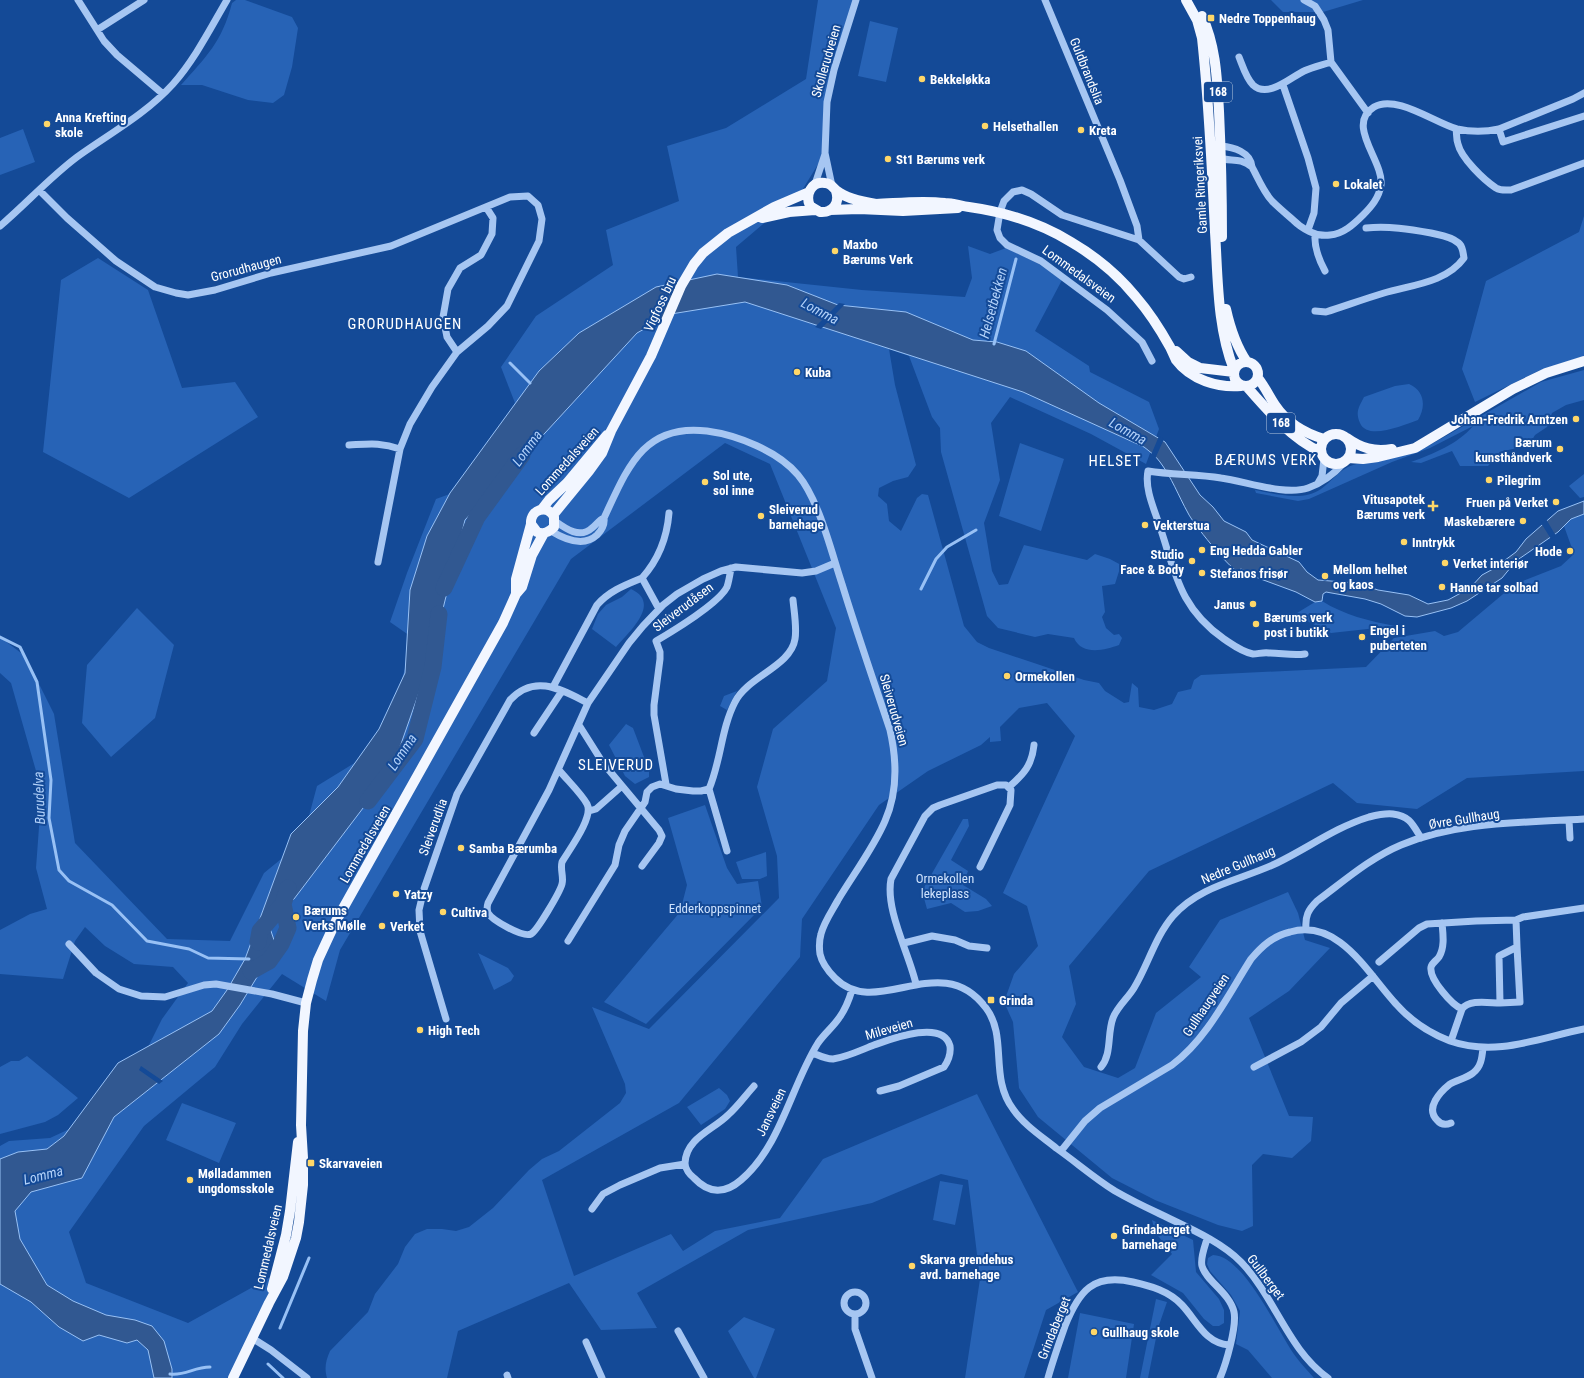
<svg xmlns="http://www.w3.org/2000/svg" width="1584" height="1378" font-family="'Roboto Condensed',sans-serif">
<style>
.green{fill:#2763b6}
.water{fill:#315891;stroke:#98c1f5}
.pier{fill:#144a97}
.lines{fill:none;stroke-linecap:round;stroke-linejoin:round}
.stream{stroke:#98c1f5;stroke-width:3}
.river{stroke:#315891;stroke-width:17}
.minor{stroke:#a6c6f2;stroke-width:7}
.major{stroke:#f2f6ff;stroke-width:10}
.poi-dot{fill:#ffd768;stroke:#144a97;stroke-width:1.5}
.labels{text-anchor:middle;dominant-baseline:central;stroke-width:4;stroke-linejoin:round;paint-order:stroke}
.shield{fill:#144a97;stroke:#b8c9e0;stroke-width:1}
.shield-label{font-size:12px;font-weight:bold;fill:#fff}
.poi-label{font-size:13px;font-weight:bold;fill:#fff;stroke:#144a97;text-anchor:start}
.street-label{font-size:13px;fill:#fff;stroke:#144a97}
.park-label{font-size:13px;fill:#cee2fd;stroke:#144a97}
.water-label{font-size:14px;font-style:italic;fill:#b2d1f9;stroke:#144a97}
.quarter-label{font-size:15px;letter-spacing:1px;fill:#fff;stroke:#144a97}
</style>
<rect width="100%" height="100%" fill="#144a97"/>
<path class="green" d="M236,0H245L292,17L298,28L292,67L284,95L273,103L248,100L202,85H181C206,57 222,42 232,3Z
M818,0H855L825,115V153L801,192L736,247L738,277L862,290L965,297L972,278L968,246L990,254L1006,248L1039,264L1062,280L1035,331L1089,366L1090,372L1149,402L1159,429L1146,464L1091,434L1010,397L991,423L1000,480L984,523L992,571L999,585L1008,584L1024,545L1087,560L1095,554L1110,559L1121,565L1115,584L1102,586L1105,612L1102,617L1106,628L1114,635L1119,634L1122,638L1119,645C1105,650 1082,656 1074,638L1048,634L1035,637L998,628L987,616L941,452L940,428L932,417L909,356L889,349L895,385L916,465L908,477L893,481L879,488L878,496L887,504L889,521L901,531L917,498L922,494L928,495L964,626L977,642L989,648L1037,664L1084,680L1099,683L1105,691L1124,703L1129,702L1132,683L1138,688L1139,707L1154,710L1172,704L1178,692L1191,689L1194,680L1201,675L1366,667L1394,638L1435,631L1444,636L1458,632L1515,584L1561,566L1574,554L1564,526L1571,519L1584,514V771L1467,778L1417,809L1357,803L1333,783L1149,871L1069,966L1076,1004L1062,1037L1084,1067L1118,1078L1135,1068L1156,1013L1201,977L1189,967L1220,920L1288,892L1298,913L1305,940L1330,948L1289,991L1249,1018L1289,1116L1313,1117L1311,1141L1292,1158L1263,1154L1252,1165L1253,1226L1242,1231L1218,1225L1155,1200L1112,1178L1038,1117L1019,1088L1013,1022L1004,1002L1014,974L1038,946L1027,906L1003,893L1075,736L1047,703L1019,708L1000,727L1001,741L990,742V737L981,745L928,771L879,805L802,919L800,957L679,1103L542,1180L574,1276L671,1234L683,1251L715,1231L780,1218L823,1159L977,1094L1078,1292L1046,1310L1024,1378H965L980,1279L968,1180L941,1174L872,1203L748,1230L637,1293L657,1328L601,1330L569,1283L458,1331L447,1378H327C324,1368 326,1360 330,1351L368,1312L375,1294L398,1264L405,1247L415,1234L427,1229H442L456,1231L469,1227L493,1208L529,1170L542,1159L559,1151L620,1103L626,1093L625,1084L592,1007L649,1029L779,898L777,856L757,787L773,729L827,681L836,628L770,464L725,443L571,559L340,950L326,1001L282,974L242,1024L215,1067L144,1126L69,1232L86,1283L188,1323L276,1274L254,1335L233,1378H0V1146L9,1141L50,1138L76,1126L140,1063L162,1019L188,983L173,967L134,964L105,946L85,927L75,941L63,979L0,974V930L30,914L47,909L36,868L41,800L38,778L11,683L0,673V637L25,656L54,714L75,843L167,939L230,941L264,873L302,842L317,786L374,751L401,683L413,638L390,622L407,573L436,499L458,491L515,403L501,367L536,316L613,265L606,230L679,201L667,146L726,128L806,79Z
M1271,0H1363L1323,12H1283Z
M870,21L898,28L886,82L858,76Z
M23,129L35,162L0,175V138Z
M1584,216V356L1538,371L1475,402L1462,369L1486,281L1579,232Z
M98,258L148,290L182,388L235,382L258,417L129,498L43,452L61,280Z
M1584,370V400L1566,405L1552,413L1547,427L1535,435L1529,445L1500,452L1488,466H1460L1452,451L1421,463L1411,462C1433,454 1458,444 1473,426L1430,448L1392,462L1309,499L1298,501L1256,493L1255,490C1275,494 1303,502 1321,489C1332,481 1340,469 1353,465C1379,457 1405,456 1430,445L1541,382Z
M1409,384C1425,391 1426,407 1418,420C1403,425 1368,441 1360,423C1355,412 1359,407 1364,397L1395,386Z
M1020,443L1064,459L1041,531L999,516Z
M1584,474V497L1580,498L1569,486Z
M631,589C662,603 629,632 616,647L592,629L598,614L606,605L622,597Z
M1322,601C1344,615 1369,621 1395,626L1331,633L1309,622L1297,613L1315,602Z
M137,608L174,645L155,718L111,757L82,723L87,665Z
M737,691L727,710L720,706L724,696Z
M626,724L633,728L649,770V777L635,784L625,776L609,745Z
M705,805L727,868L737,884L758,881L762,907L646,1024L604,1002L680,912L687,885L668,818Z
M963,819H968L969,826L951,860L968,871L963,885L986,899L992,906L978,911L965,912L951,903L927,909L922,891Z
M766,852L767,876L760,879H742L736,862Z
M478,953L508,968L514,976L511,981L494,990Z
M27,1056L78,1098L58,1115L45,1122L0,1134V1067L11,1061H19Z
M719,1088L727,1095L730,1101L725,1109L701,1125L687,1107Z
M182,1103L236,1123L219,1163L166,1140Z
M940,1181L963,1185L955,1225L933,1220Z
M1152,1220L1193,1240L1196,1272L1219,1299L1224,1310V1323L1219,1326H1213L1204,1319L1183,1293L1151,1275L1172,1254L1155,1232Z
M1213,1255C1245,1256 1278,1333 1296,1357C1301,1364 1308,1371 1314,1378H1272L1248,1350L1236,1344L1240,1311L1231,1295L1210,1271L1207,1264L1208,1258Z
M1156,1299L1167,1302L1158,1328L1148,1378H1140Z
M1080,1313L1134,1324L1126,1378H1068Z
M744,1317L775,1329L756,1378H754L728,1331Z"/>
<path class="water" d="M717,274L787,285L838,305L906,312L973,340L997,342L1026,351L1099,403L1165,442L1200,495L1213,507L1224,521L1246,532L1252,540L1299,562L1307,572L1318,580L1356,583L1378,590L1409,595L1428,604L1448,600L1470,588L1482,575L1493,569L1516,552L1526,539L1558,511L1584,501V514L1571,519L1558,532L1516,561L1502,578L1467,601L1451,608L1417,617L1405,616L1381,604L1365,599L1326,592L1323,594L1322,601L1315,602L1296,592L1258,578L1241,569L1237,571C1229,568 1192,522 1188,513C1178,495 1172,478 1160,462C1156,456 1149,451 1144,447L1023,392L745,302L671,314L637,333L465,520L430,661L401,744L379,787L294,899L266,916L276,946L240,1005L219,1034L114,1117L82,1178L31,1192L15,1211L20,1239L47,1285L73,1301L106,1315L135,1320L152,1326L164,1341L172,1369V1378H154L148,1350L137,1340L127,1343L99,1335L83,1341L59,1327L31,1302L0,1284V1159L18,1152L47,1149L64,1136L118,1063L212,1011L227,990L245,959L291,834L338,787L379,729L405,673L410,590L427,536L450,493L539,371L579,333L656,287Z"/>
<path class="pier" d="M839,303L845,304L821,329L815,327Z
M1159,436L1164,439L1155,459L1151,455Z
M1546,519L1556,536L1551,539L1541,523Z
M141,1066L163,1081L159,1084L139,1070Z"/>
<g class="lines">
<path class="stream" d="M994,344L1016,259
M510,363L530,383
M921,589L936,559L947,547L976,530
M0,637L20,647L37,682L51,780L49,818L59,870L69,881L112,905L147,941L189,949L208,958L249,959
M280,1328L309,1258
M268,1364L283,1378
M170,1374C185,1376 194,1367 210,1367"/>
<path class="river" d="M444,588L477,517L522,455
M368,801L415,739L433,667L439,614
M258,942L260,931L283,904L288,888
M251,971L269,961L281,944L288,928L283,904"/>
<path class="minor" d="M78,0L104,41L117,55L163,94
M1045,0L1120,180L1137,226L1139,240
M1304,0L1315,6L1324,20L1328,30L1331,62L1368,113
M97,30L144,0
M1239,57C1243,67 1246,78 1253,85C1268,99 1291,77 1304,71C1312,67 1322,65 1331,62
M1283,85L1308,158L1316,188L1314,213L1308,230
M1456,129C1457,134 1456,139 1458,144C1461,158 1484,180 1496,188C1501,191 1506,190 1511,190L1584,163
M1499,129L1503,142L1584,116
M1218,148L1221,146C1233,147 1251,152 1252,167C1258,178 1263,191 1272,201C1278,207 1285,213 1292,219C1302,229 1316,237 1330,235C1343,234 1353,225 1363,215C1371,207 1379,198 1381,185C1384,161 1345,125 1374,107C1396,94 1435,123 1457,129C1471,132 1485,132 1499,129L1573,99L1584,93
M1218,157C1230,163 1238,156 1252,167
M815,184L825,154
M832,186L825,153L827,102L834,70L856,0
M39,190L67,218L116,261L155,287L176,293L188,295L215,290L271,273L391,246L510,197L528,196L538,205L542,219L539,241L507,306L488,326L457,352L432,387L410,424L400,449L378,562
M0,226C26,204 49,178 77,157C109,134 146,114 173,84C195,59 210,29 227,0
M1315,234C1314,248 1319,260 1325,271
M1315,311L1326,312C1345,306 1364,299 1384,293C1411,285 1446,283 1464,258C1463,253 1463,245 1457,242C1450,236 1439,235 1431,233C1409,229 1389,226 1366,228
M457,352L447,337L443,317L448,289L460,268L481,255L492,234L493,218L486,207
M1152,361L1142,342L1107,310L1041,261L1007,245L1000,238L997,230L1000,212L1004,201L1013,192L1022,190L1031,194L1062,215L1139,240L1179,277L1184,279L1191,277
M349,445C368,444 381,442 400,449
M1318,483L1322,476L1324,459
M555,521C566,529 580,539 592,528C597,524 599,520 604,518
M551,531C564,539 583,548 597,535C602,530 605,525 604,518C627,469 643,423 707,431C737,435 778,451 798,475C819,500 831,551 842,584C857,633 874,682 890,730C897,761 898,792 885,821C874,847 853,875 838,900C832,911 824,922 821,934C819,941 819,947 820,954C822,963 828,971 835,978C877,1021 941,947 986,1008C1008,1037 989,1077 1013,1109C1024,1125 1041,1136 1056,1148C1076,1162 1094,1178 1115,1191C1129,1199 1143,1206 1158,1213C1186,1227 1219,1240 1241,1262C1275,1297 1288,1350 1328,1378
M659,609L642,578C659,559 667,538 669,513
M1305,654C1293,656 1281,653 1269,653C1264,652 1258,654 1253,654C1242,652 1233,645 1224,639C1181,609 1176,576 1161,530C1156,513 1144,490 1148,471C1172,475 1197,474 1221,478C1245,481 1285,496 1308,488C1323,483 1334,474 1345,462
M553,687L597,605C609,591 625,585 642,578
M579,725L603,763L659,830L662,836L659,843L642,866
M534,733L562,691
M559,770C567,780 581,793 587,804C594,817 569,850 562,862C560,870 564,877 562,884C560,892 537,931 531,934C523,938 492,920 488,913C487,910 487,906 488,903L549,790L588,703L629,643L643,626L663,605L677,594L703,579L721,571L736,567L802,573L816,571L835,563
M666,784L654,715V705L660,659V652L656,641C673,631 719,603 727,587C729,581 730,574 731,568
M1009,787C1024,774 1032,765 1034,745
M709,789L727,851
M589,811L596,809L622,786
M1569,820L1570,838
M1442,923C1443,934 1445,947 1439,957C1436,961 1432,963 1431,967C1429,979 1452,1005 1462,1009
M1306,929C1305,916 1308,910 1317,901C1344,881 1370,858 1401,845C1458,821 1523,823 1584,819
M568,941L615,865L619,845L625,831L645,802L647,792L652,787L660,784L676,789L693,791H701L709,789C721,761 721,729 735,702C747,677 791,666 795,639C797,628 794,611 793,600
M904,943L932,936L955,940L969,946L987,948
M69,944L96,973L119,989L141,996L165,997L204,985L216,984L272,994L306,1003
M1379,962L1419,928L1427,924L1476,921L1516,920L1523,917L1584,908
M916,984C909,953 885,910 891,879L925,816L933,808L940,805L997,785H1006L1011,790L1010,805L980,867
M1500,1003L1520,1002L1517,947
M446,1019L420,931L419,910L424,889L457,794L510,700C535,673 562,690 588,703
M1451,1041L1462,1009C1469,999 1489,1003 1500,1003L1499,956L1517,947L1516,920
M813,1053C820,1056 825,1059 833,1059C847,1057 861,1050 874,1045C891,1039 943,1019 950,1046C951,1054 949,1060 944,1067L899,1086L880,1091
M1101,1067C1112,1054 1107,1034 1113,1018C1117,1007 1128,998 1134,988C1148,965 1155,937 1173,916C1200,885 1242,880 1277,863C1308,848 1336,827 1369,817C1377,815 1385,813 1393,814C1410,816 1413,825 1421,838
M1254,1067L1301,1042L1321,1027L1341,1003L1373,976
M754,1086C745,1096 738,1106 728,1115C713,1130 686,1138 685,1163C685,1169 690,1175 694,1178C709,1194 725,1194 741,1180C781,1146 791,1086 818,1043C824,1034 833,1027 839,1018C845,1010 849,1000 852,990
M1451,1123C1446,1125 1441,1125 1437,1120C1425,1108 1440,1092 1450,1084C1457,1080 1467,1078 1473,1073C1481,1067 1482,1058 1483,1048
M1061,1151L1085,1121L1100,1108L1172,1065C1207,1039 1228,995 1251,959C1262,946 1273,936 1290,932C1339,918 1368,974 1396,1004C1411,1021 1429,1033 1450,1041C1496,1057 1539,1038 1584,1029
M592,1209L603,1194L620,1185L660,1168L685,1164
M1207,1239C1205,1246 1200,1258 1202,1266C1206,1281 1230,1293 1234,1312C1237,1326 1226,1364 1220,1378
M844 1303a11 11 0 1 1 22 0a11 11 0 1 1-22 0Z
M855,1314V1329L872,1378
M678,1331L704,1378
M252,1338L271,1350L307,1378
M586,1342L602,1378
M507,1375L508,1378
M1048,1378C1053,1360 1059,1343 1065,1326C1079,1291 1093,1273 1133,1282C1151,1286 1169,1291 1182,1305C1197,1321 1205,1343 1229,1345"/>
<path class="major" d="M1186,0L1197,20L1202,38C1209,102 1212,167 1215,232C1218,278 1217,327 1234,370
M1202,16C1216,46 1217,78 1219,111C1221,154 1222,195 1222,237
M836,191C840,203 833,213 820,212L810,206C805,195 811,181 825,183C831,183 833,188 837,191C847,199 864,202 876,204C899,203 922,200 945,203C953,203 961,206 969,207C1005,212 1040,223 1071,242C1095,256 1118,275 1136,297C1149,312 1160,329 1170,347C1172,351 1174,356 1176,360C1191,380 1218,388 1241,386
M830,210L859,209L903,211L958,208
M762,218L789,212L815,210
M1226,309C1230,327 1236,346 1247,362
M1176,351L1188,362L1200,368L1234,372
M1234 374a12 12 0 1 1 24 0a12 12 0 1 1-24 0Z
M1258,378C1265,387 1269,396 1275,405C1287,423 1304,433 1324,439
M1247,387C1267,410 1293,440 1321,452
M1321 449a15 15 0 1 1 30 0a15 15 0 1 1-30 0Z
M1347,438C1361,448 1374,452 1392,449
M1348,458L1363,459L1378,457L1415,448L1513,389L1546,373L1584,361
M542,509L549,500L567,483L607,435
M553,515L589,471L602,453L611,431L651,356L681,286L694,264L703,253L728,233L774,207L809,192
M516,594V579L531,524C530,509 548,504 554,517V527C549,532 544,535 537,532L531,524
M272,1289L286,1235L290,1211L298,1142
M233,1378L269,1303L283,1277L296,1238L299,1222L303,1185V1158L301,1125L303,1031L306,1003L312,980L318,960L336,921L503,623L516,594L522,587L532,555L544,533"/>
</g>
<g class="poi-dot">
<rect x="1207" y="14" width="8" height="8" rx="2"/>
<circle cx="922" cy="79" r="4"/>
<circle cx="47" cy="124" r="4"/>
<circle cx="985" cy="126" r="4"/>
<circle cx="1081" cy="130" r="4"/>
<circle cx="888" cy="159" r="4"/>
<circle cx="1336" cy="184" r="4"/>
<circle cx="835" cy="251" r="4"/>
<circle cx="797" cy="372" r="4"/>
<circle cx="1576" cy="419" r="4"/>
<circle cx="1560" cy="449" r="4"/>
<circle cx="1489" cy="480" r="4"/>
<circle cx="705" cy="482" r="4"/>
<circle cx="1556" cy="502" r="4"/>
<path d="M1431 500h4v4h4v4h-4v4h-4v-4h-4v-4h4z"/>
<circle cx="761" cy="516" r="4"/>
<circle cx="1523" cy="521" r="4"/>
<circle cx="1145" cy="525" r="4"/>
<circle cx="1404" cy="542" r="4"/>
<circle cx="1202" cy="550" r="4"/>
<circle cx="1570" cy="551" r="4"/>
<circle cx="1192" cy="561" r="4"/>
<circle cx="1445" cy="563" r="4"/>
<circle cx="1202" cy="573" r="4"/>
<circle cx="1325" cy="576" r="4"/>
<circle cx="1442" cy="587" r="4"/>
<circle cx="1253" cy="604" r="4"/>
<circle cx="1256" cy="624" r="4"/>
<circle cx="1362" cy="637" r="4"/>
<circle cx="1007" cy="676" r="4"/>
<circle cx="461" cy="848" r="4"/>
<circle cx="396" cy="894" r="4"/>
<circle cx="443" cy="912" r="4"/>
<circle cx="296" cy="917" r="4"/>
<circle cx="382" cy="926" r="4"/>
<rect x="987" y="996" width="8" height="8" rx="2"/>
<circle cx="420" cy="1030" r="4"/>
<rect x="307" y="1159" width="8" height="8" rx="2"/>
<circle cx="190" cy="1180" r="4"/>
<circle cx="1114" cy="1236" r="4"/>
<circle cx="912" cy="1266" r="4"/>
<circle cx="1094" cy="1332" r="4"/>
</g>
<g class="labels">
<g class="shield">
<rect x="1204" y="82" width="28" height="20" rx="3"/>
<rect x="1267" y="413" width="28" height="20" rx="3"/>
</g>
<g class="shield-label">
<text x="1218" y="92">168</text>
<text x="1281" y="423">168</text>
</g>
<g class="poi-label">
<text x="1219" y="18">Nedre Toppenhaug</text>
<text x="930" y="79">Bekkeløkka</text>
<text x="55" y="117">Anna Krefting<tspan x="55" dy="15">skole</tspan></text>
<text x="993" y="126">Helsethallen</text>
<text x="1089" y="130">Kreta</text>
<text x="896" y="159">St1 Bærums verk</text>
<text x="1344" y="184">Lokalet</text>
<text x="843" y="244">Maxbo<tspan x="843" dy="15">Bærums Verk</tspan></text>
<text x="805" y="372">Kuba</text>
<text x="1568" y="419" text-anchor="end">Johan-Fredrik Arntzen</text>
<text x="1552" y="442" text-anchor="end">Bærum<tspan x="1552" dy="15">kunsthåndverk</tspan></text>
<text x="713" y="475">Sol ute,<tspan x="713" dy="15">sol inne</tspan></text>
<text x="1497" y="480">Pilegrim</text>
<text x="1425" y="499" text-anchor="end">Vitusapotek<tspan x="1425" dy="15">Bærums verk</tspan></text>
<text x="1548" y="502" text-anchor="end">Fruen på Verket</text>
<text x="769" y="509">Sleiverud<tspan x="769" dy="15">barnehage</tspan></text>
<text x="1515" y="521" text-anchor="end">Maskebærere</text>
<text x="1153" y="525">Vekterstua</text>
<text x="1412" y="542">Inntrykk</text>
<text x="1210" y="550">Eng Hedda Gabler</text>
<text x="1562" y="551" text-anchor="end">Hode</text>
<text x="1184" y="554" text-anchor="end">Studio<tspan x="1184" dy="15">Face &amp; Body</tspan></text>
<text x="1453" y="563">Verket interiør</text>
<text x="1333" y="569">Mellom helhet<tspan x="1333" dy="15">og kaos</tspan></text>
<text x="1210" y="573">Stefanos frisør</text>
<text x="1450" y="587">Hanne tar solbad</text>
<text x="1245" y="604" text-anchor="end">Janus</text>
<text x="1264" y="617">Bærums verk<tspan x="1264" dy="15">post i butikk</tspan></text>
<text x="1370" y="630">Engel i<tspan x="1370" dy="15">puberteten</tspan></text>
<text x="1015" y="676">Ormekollen</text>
<text x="469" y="848">Samba Bærumba</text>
<text x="404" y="894">Yatzy</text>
<text x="304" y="910">Bærums<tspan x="304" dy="15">Verks Mølle</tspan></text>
<text x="451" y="912">Cultiva</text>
<text x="390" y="926">Verket</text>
<text x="999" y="1000">Grinda</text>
<text x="428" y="1030">High Tech</text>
<text x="319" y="1163">Skarvaveien</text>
<text x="198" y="1173">Mølladammen<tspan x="198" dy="15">ungdomsskole</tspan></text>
<text x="1122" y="1229">Grindaberget<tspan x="1122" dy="15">barnehage</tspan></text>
<text x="920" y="1259">Skarva grendehus<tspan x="920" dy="15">avd. barnehage</tspan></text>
<text x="1102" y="1332">Gullhaug skole</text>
</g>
<g class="street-label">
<text transform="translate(826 61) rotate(-74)">Skollerudveien</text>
<text transform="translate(1087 71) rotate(68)">Guldbrandslia</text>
<text transform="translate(1200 185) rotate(-93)">Gamle Ringeriksvei</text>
<text transform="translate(246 268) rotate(-15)">Grorudhaugen</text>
<text transform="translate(1079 274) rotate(36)">Lommedalsveien</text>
<text transform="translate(660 304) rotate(-65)">Vigfoss bru</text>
<text transform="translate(567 461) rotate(-48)">Lommedalsveien</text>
<text transform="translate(683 607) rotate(-37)">Sleiverudåsen</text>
<text transform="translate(894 710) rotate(74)">Sleiverudveien</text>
<text transform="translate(1464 819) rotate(-9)">Øvre Gullhaug</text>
<text transform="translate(433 827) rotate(-70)">Sleiverudlia</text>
<text transform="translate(365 844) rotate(-60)">Lommedalsveien</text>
<text transform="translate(1238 865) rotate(-23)">Nedre Gullhaug</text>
<text transform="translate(1206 1005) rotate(-56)">Gullhaugveien</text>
<text transform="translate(889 1029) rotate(-16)">Mileveien</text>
<text transform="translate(771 1112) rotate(-64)">Jansveien</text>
<text transform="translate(268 1247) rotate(-77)">Lommedalsveien</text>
<text transform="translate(1266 1277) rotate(53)">Gullberget</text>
<text transform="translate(1054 1328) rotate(-68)">Grindaberget</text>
</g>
<g class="park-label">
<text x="945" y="878">Ormekollen<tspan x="945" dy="15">lekeplass</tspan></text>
<text x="715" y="908">Edderkoppspinnet</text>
</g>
<g class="water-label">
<text transform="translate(993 303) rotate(-75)">Helsetbekken</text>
<text transform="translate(820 311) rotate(28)">Lomma</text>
<text transform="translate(1128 431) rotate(29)">Lomma</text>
<text transform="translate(527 448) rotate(-54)">Lomma</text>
<text transform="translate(402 752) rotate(-56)">Lomma</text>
<text transform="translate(39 798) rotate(-92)">Burudelva</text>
<text transform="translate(43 1175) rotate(-14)">Lomma</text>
</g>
<g class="quarter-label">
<text x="405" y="324">GRORUDHAUGEN</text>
<text x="1266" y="460">BÆRUMS VERK</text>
<text x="1115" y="461">HELSET</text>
<text x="616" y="765">SLEIVERUD</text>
</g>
</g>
</svg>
